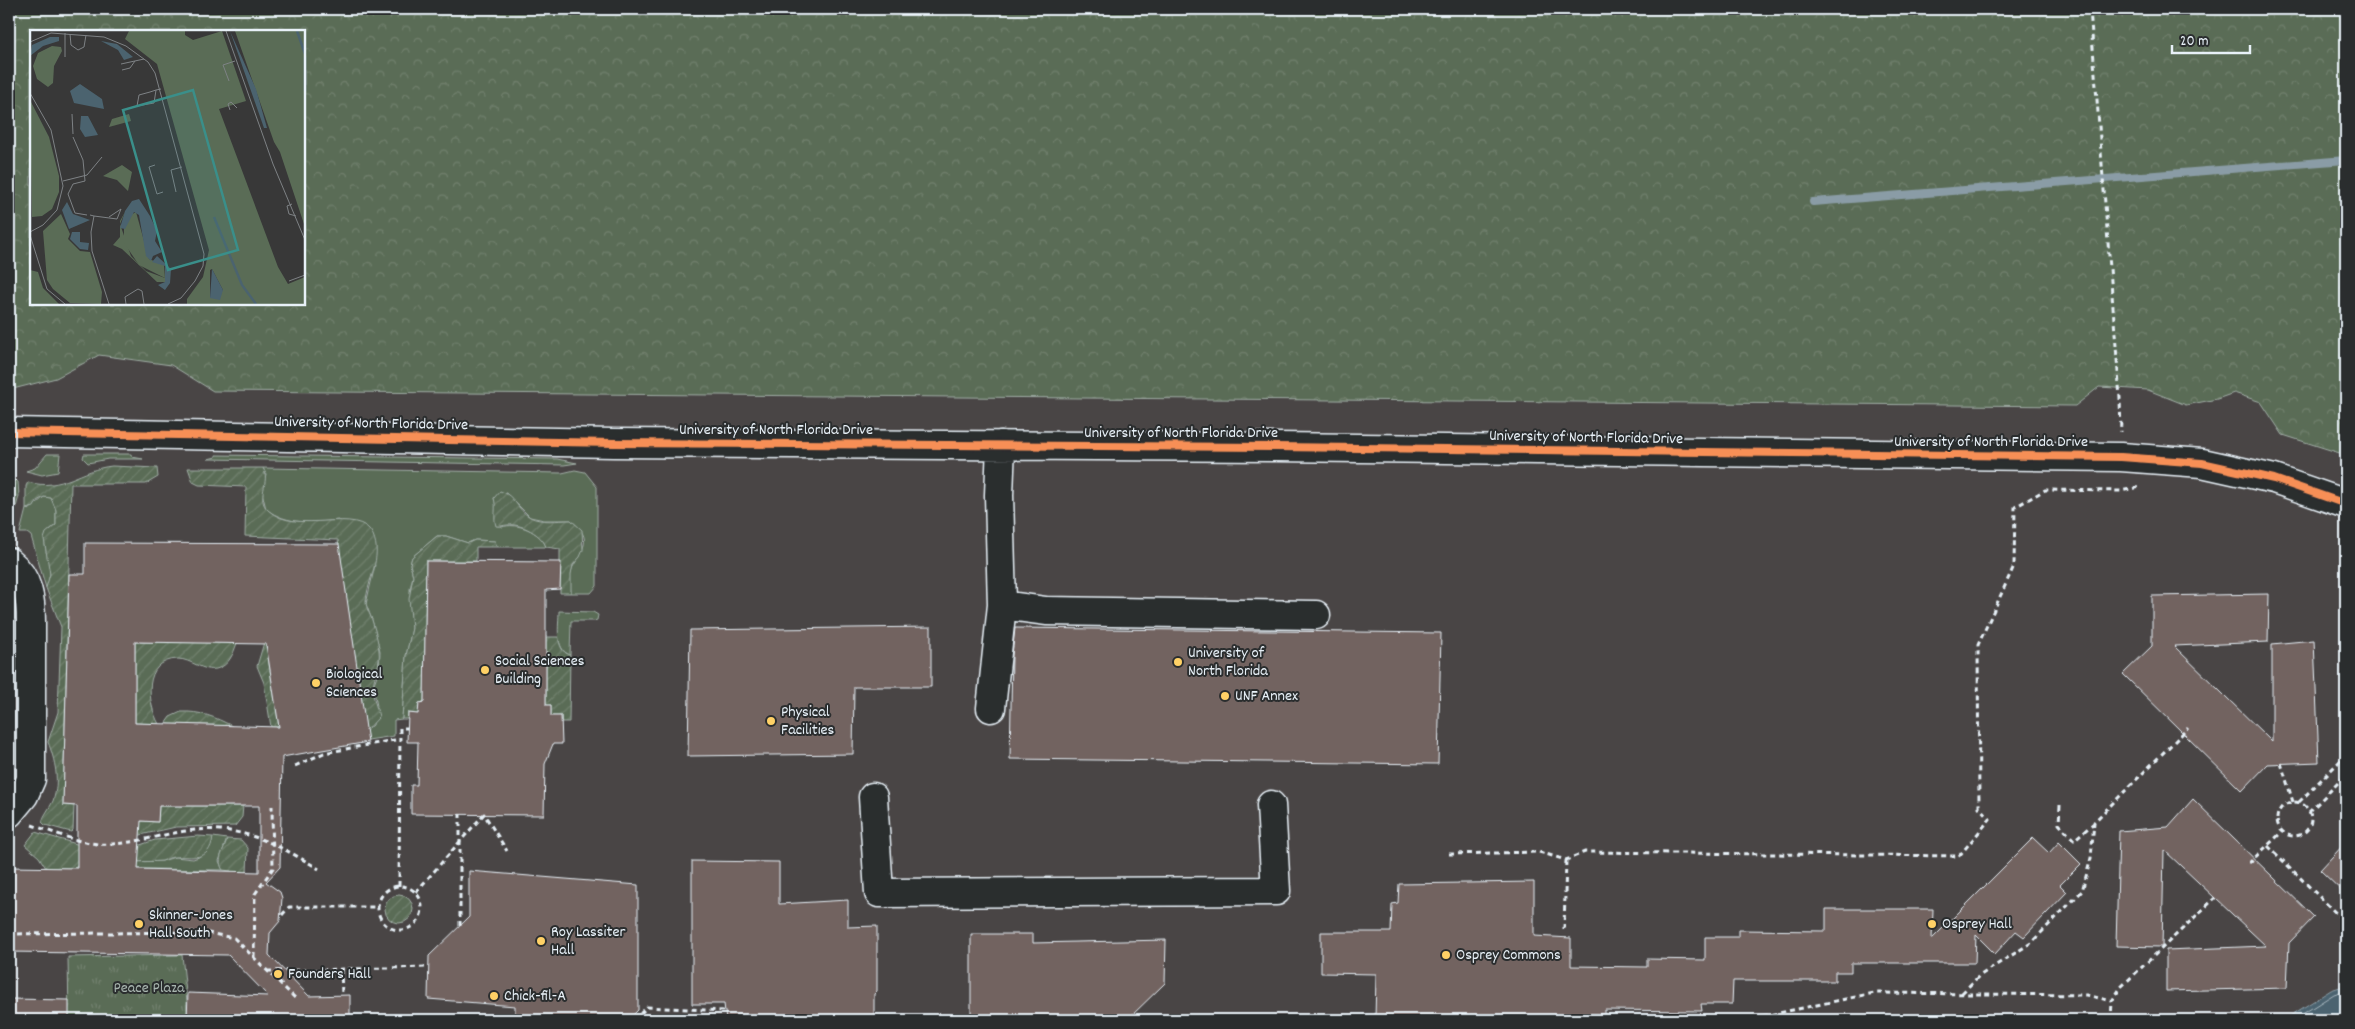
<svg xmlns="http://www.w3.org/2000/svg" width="2355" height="1029" font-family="Dekko,sans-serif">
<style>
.built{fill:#494544;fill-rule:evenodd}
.grass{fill:#5a6c56;stroke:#a1aea7}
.forest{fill:url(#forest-crowns);stroke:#a1aea7;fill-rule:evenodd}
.park{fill:url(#park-tufts);stroke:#a1aea7}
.garden{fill:url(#garden-furrows);stroke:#a1aea7}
.water{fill:#4b636f;stroke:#8a9ca6}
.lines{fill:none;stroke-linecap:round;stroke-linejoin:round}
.shore{stroke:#a9b8c1;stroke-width:1}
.stream{stroke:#8a9ca6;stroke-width:8}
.building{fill:#726360;stroke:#e8f1f8;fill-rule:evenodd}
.minor-casing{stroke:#e8f1f8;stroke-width:31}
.path{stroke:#e8f1f8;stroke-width:3;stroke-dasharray:5 4;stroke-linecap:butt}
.minor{stroke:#2a2d2e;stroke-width:28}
.path-bridge{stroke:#e8f1f8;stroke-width:3;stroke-dasharray:5 4;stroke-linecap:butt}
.cycleway-casing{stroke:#2a2d2e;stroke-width:11}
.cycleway{stroke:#f78f57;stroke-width:8}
.poi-dot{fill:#ffd166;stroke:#2a2d2e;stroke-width:2}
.labels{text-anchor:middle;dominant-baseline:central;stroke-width:4;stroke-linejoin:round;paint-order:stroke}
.street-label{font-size:16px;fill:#e8f1f8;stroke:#2a2d2e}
.poi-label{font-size:16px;fill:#e8f1f8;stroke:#2a2d2e;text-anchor:start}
.park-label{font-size:16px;fill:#a8b5af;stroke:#2a2d2e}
.inset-river{fill:none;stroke:#4b636f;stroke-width:2.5}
.inset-road{fill:none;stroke:#7e8285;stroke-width:1}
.view{fill:#3a8f8a;fill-opacity:0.15;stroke:#3a8f8a;stroke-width:2.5}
.inset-edge{fill:none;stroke:#e8f1f8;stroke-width:2.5}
</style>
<defs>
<pattern id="forest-crowns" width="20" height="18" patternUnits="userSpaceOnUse" patternTransform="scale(1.25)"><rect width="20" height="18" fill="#5a6c56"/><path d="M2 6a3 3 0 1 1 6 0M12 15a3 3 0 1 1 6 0" fill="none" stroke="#72816f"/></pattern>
<pattern id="park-tufts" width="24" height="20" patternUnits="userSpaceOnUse" patternTransform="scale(1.25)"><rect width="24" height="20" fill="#5a6c56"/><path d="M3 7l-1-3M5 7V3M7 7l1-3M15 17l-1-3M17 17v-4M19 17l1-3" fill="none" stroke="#72816f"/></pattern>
<pattern id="garden-furrows" width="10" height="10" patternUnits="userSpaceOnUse" patternTransform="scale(1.25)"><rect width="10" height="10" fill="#5a6c56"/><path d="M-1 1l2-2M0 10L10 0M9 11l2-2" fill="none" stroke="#72816f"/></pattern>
</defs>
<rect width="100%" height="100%" fill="#383838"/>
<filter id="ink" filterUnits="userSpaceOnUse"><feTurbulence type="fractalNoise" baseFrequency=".02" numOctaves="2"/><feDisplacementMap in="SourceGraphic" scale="10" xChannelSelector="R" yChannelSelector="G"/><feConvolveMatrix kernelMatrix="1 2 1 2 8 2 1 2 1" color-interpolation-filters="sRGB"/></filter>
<g filter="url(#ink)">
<path class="built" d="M9,9H2346V1020H9ZM31,31H304V304H31Z"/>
<path class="grass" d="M47,454H60L58,472L42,475L26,471L35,468Z
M84,454H131L132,457L143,459H108L88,463L83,458Z
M216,455L557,459L577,463L564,465L208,459L216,457Z
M263,468L562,473L575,470L585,472L597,487V586L591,593H571C570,584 569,572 574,565C586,544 591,538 571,520H544L530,517L506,493L494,498L502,527C516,522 541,531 546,547H497L494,541L475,540L468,543L446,536H437L412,557L410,564L413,576L410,589L412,628L406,656L402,719L394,720V736L368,740L366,731L373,725L377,706L373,686L379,670L380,652L372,620L366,604L375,565L338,520C313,523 287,525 266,509L262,492L266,474Z
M44,497L51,498L56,510V525C36,537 49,553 50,572C50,577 48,583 46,588L31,536L27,533H20L26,509L29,510Z
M559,611L593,612L598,615L597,620L594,621H571L570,655C554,649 559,625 559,611Z
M213,837L227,839L219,861L223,870L75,868L82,860L134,862L162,861L175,857L193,859L199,857L212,843Z"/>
<path class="forest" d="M9,9H2346V455L2283,435L2261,402L2234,393L2217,399L2186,405L2148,390L2099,387L2075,406L213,391L171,365L99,355L56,378L9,390ZM31,31H304V304H31Z"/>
<path class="park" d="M182,955L187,1002V1020H69L68,957Z"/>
<path class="garden" d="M112,466L157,468L158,477L146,484H71L63,805L74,806L73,830L71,832L45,825L42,822C44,814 50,808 53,801C60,781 55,760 48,742L58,712L61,627L46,588L50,574L44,539L46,533L56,525V510L51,498L44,497L37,501L34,507L26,509V486L28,482C62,492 81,469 112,466Z
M188,468H263C271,482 255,498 268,510C296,537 360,504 373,535C383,558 367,580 366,602C366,608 370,614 372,620C375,630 378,640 379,650C381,664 374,674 373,687C372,697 377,707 379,717L366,731L338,540L245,536L246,487L199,485L193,482Z
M16,480L18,482L19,496L15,511L9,508V495L11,494L12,481Z
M500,491C515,495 517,510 530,517C542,523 558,520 571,520L582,530L583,550L580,557L573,565L571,574V593H560V549L546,547C543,535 521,523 508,525C503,525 501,527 496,526C493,517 497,508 494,498Z
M437,536H446L468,543L475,540L495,541L497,547H476V561H426L424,702L419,703L418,714L408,713V719H402L406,656L412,628L409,599L413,576L410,564L412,557Z
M546,637H558C560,645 561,652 570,655L569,722H561V716H551V705H546Z
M265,639L279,727H271L264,683L257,666Z
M135,642L237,643C233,654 229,666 216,669C203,672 191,659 178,659C142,660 147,703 159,724L135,723Z
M181,712C200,711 215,717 232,726L165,724L170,717Z
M159,806H243L242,817L235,826L176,827L136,836L141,821L158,822Z
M35,832L87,847L82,860L75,868H46L39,857L25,845Z
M198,836L213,837C209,864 192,855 174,857C169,857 166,860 162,861C153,862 143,861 134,862V847L155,840Z
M227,839L241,840L248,848L247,873L241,882L231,871L223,870C216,860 224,850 227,839Z
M385 909a14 14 0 1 1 28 0a14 14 0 1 1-28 0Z"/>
<path class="water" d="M2346,985V1020H2267L2290,1016L2331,990Z"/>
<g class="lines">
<path class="shore" d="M2293,1020L2334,994L2346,990"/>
<path class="stream" d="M1813,202L2346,160"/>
</g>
<path class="building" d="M85,543L339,544L368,742L282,757L280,867L266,882L280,892L282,898L280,921L270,933L269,955L309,996L350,995V1020H187L188,993L268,996L228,955L9,952V867L77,868V806L63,805L69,574H85ZM135,642L266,644L279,727L135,723ZM159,806H259V872L138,869L141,821L158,822Z
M426,561L561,562L560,589L546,590V705H551V716H561L562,744H553L545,764L544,815L411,814V785H417L418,742H407L408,713L418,714L419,703L424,702Z
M2269,594L2268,642L2174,646L2272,742V644L2314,640L2319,762L2268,764L2242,791L2123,674L2152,646V596Z
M931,627V687H854L853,754L688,756L690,630Z
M1015,628L1441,633L1438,764L1010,759L1012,655Z
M2193,799L2314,917L2289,943L2287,988L2166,991V950L2266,946L2164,850L2162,947L2116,946L2119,831L2168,827Z
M2033,838L2049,853L2059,842L2081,864L2060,885L2067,892L2024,937L2016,931L1995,954L1976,935L1975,963H1851V972H1835V981H1733L1732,1004H1701L1702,1011L1605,1010V1014H1570V1020H1375L1376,974L1321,973V932H1391L1392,904L1398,903L1399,884L1534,882V936L1571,938V966L1647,967V959L1705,960V937H1738V930L1826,931V909H1933L1932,939Z
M2346,842V895L2320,870Z
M692,861L779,862V904L848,900V927L877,926V991L874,994V1020H726L724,1004H692Z
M469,871L638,885V1010L628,1020H515V1006L428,999L429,956L469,917Z
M971,934H1033V943L1166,940L1165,983L1127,1020H989V1017H971Z
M9,999L69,1000V1020H9Z"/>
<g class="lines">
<g class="minor-casing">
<path id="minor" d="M9,432L614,443L1275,447L2121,457L2202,463L2274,479L2346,504
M1001,445L999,495L1002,605L1046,611L1316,615
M9,562C29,578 31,600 31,623V779L24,795L9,813
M991,708L1002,605
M873,797L879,893L1276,891L1271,805"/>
</g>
<path class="path" d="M2090,9L2120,398L2121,432
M2281,763L2293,802
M295,766L324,753L400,739
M2277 819a17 17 0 1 1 34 0a17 17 0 1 1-34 0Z
M2299,802L2346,755
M2060,805L2059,824L2074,840L2094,823
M2309,812L2346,775
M32,825C53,832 76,842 98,844C128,846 157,835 186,831C239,824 274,842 319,869
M2268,846L2346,923
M1449,854L1539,852L1566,860L1585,852L1959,856L1990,819L1979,807L1978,645L2014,566L2015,507L2045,490L2121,491L2140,487
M2249,863L2282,832
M378 908a22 22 0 1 1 44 0a22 22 0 1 1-44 0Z
M399,886L400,728H407
M416,892L484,814L507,851
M282,915L289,907H377
M1564,929L1566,860
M9,934L203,932L234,938L295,998
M341,969L342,995
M267,971L428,967
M1962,993L1979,976L2031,943L2082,891L2091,858L2094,822L2188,728
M634,1020L647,1007L725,1011
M1745,1020L1874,993L2086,995L2112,1001
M2111,1020L2112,1001L2121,987L2215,898"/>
<use href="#minor" class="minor"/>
<path class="path-bridge" d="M460,926V814
M254,957L255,894L273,868L272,806"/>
<g class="cycleway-casing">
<path id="cycleway" d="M9,432L614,443L1275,447L2121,457L2202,463L2274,479L2346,504"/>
</g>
<use href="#cycleway" class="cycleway"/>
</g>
</g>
<g class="poi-dot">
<circle cx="1178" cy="662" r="5"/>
<circle cx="485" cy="670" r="5"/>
<circle cx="316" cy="683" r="5"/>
<circle cx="1225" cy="696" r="5"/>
<circle cx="771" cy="721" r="5"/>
<circle cx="139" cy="924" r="5"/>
<circle cx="1932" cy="924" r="5"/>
<circle cx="541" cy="941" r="5"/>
<circle cx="1446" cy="955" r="5"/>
<circle cx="278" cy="974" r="5"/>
<circle cx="494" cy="996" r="5"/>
</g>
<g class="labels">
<g class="street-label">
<text transform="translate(371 424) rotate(1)">University of North Florida Drive</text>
<text x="776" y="430">University of North Florida Drive</text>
<text x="1181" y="433">University of North Florida Drive</text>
<text transform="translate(1586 438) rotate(1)">University of North Florida Drive</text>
<text x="1991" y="442">University of North Florida Drive</text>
</g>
<g class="poi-label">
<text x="1188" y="653">University of<tspan x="1188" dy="18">North Florida</tspan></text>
<text x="495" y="661">Social Sciences<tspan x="495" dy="18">Building</tspan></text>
<text x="326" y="674">Biological<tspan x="326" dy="18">Sciences</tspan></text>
<text x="1235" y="696">UNF Annex</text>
<text x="781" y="712">Physical<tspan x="781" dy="18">Facilities</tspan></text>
<text x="149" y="915">Skinner-Jones<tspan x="149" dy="18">Hall South</tspan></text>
<text x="1942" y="924">Osprey Hall</text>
<text x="551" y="932">Roy Lassiter<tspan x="551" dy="18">Hall</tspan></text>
<text x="1456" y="955">Osprey Commons</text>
<text x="288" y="974">Founders Hall</text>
<text x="504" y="996">Chick-fil-A</text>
</g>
<g class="park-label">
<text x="149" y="988">Peace Plaza</text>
</g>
</g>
<g transform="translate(30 30)">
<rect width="275" height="275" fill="#383838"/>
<path d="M99,1H155V5L163,10L192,1L216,71L189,79L248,237L258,254L275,247V274H157V269L173,247L179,220L127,34L95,9ZM182,239L193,260L180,268V240ZM205,1H275V197L250,122L244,112ZM0,70L19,107L29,146V162L22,179L12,186L2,187ZM95,182L90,194L101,226L116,241L135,248V252H127L92,219L83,215L90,207V191ZM31,184L40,204L38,209L50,221L60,222L72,262L71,274L40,273L23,259L17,250L13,201ZM0,240L8,242L13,258L29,274H0Z" fill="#5a6c56" fill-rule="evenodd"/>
<path d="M106,182L119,229L134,235L135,248L109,235L94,213V199L99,186Z" fill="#5a6c56"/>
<path d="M22,16L31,17L32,21L24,36L23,53L18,57L7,49L3,36L8,23ZM99,84L101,91L79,97L82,89ZM92,135L102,142L98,161L87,150L73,146Z" fill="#5a6c56"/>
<path d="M200,1L226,59L237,98H234ZM20,7H29V11L13,16L0,26L2,15ZM71,11L87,14L103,27L94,30L88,20ZM50,54L72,69L74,79L44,73L40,61ZM51,86H58L68,105L55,107L50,99ZM109,169L120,186L127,201L125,211L132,222L123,226L121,231L116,226L109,185L104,182L95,199L90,198L95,181L102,171ZM37,172L43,184L60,190L39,199L32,180ZM42,202H50V212L59,213L58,220L50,219L40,209ZM127,226L141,239L140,253L135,260L128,255L135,252V236L122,232ZM182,239L193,260L190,270L180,268Z" fill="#4b636f"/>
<path class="inset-river" d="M267,1L275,24M275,27V61M184,187L212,255L226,274"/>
<path class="inset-road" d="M196,1L243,134L275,210M35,3V27M40,4L41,15L48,20L54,17L56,5M0,12L21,3L74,7L96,16L118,32L125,43L174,224L173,236L165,251L151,268L138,274M91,34L114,29M92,40L100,38L105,31M199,51L193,35L205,31M126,60L124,73L107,76L109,65L120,62L126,60L131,59M0,63L21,100L33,156L27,180L13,195L0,202M200,80L198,74L201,72L207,78M42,84L43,104M43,107L53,130L55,151L43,154L38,164L45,183L57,185M125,135L119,137L127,164L133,162M33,151L57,145L72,127M146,162L141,140L152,137M262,174L257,176L259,184L266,186M60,185L64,186L61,202L62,221L79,274M64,186L87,189L91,179L79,187M0,205L17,259L35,274M259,251L275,245M96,274L95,267L108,259L112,261L114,274"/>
<path class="view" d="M163,60L208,220L138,240L93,80Z"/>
<rect width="275" height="275" class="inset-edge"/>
</g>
<rect width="2355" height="1029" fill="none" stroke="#2a2d2e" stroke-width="30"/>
<rect x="15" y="15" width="2325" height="999" fill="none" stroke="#e8f1f8" stroke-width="2" filter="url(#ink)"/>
<path d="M2172 45v8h78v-8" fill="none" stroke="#e8f1f8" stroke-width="2.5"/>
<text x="2180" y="45" font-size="15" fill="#e8f1f8" stroke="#2a2d2e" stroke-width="4" paint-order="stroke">20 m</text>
</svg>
